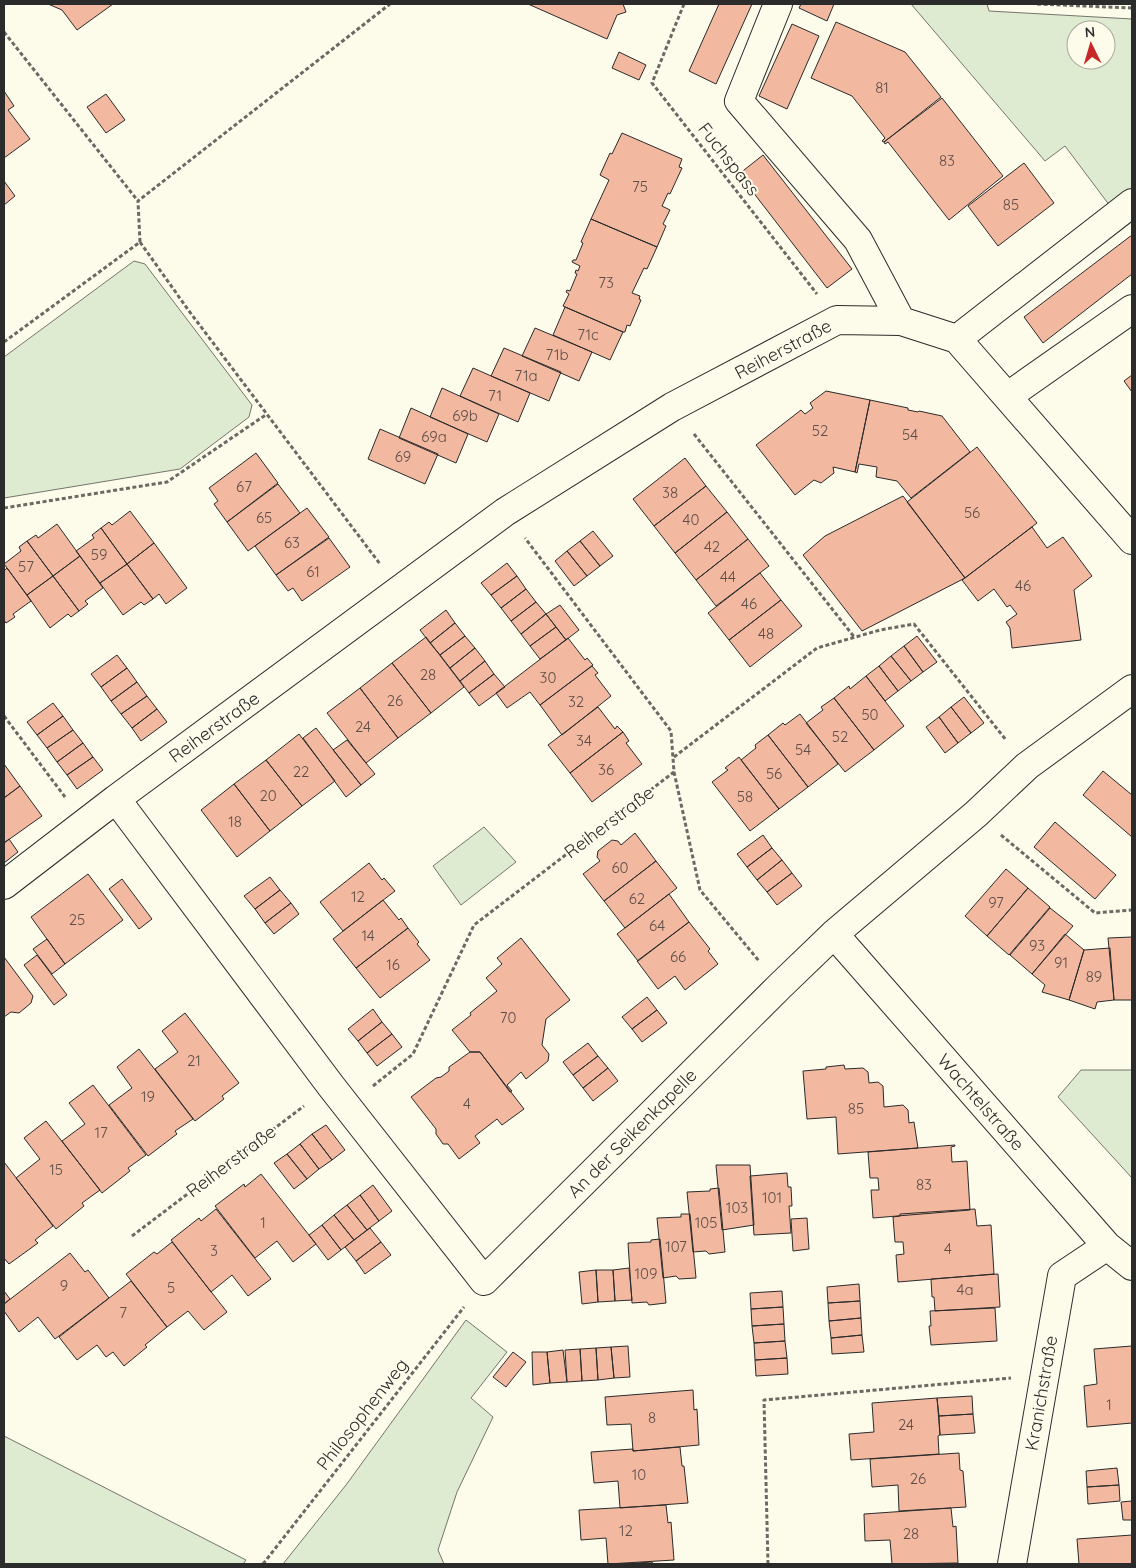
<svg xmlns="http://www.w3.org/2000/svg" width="1136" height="1568" font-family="Quicksand,sans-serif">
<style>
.green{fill:#deebd1;stroke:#74746e;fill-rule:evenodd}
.building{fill:#f2b8a0;stroke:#2b2b2b}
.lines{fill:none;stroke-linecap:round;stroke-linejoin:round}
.minor-casing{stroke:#2b2b2b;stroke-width:30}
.path{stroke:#6a6964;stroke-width:3;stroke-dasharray:4 2.5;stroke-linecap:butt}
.minor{stroke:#fdfbea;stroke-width:28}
.labels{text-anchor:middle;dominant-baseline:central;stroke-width:4;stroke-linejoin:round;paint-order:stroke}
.number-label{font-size:15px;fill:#5d4e48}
.street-label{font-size:18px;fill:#2b2b2b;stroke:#fdfbea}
</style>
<rect width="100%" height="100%" fill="#fdfbea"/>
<path class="green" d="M911,4H987L989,11L1132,19V190L1110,206L1065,146L1045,161ZM1076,30H1106V60H1076Z
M134,261L145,264L252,405L249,417L180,469L4,498V357Z
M484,827L516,862L461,905L433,866Z
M1081,1070H1132V1178L1058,1097Z
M466,1320L507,1352L471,1398L493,1417L457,1492L438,1550L444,1564H283L346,1485Z
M4,1436L246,1560L243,1564H4Z"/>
<path class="building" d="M48,4H113L77,30L62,10Z
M528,4H623L626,12L617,15L607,39Z
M719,4H752L716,84L689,71Z
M801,4H834L827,21L799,8Z
M836,22L905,52L941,97L884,142L882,141L885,138L852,96L811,78Z
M792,24L819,36L787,109L759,96Z
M619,52L646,65L639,80L612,68Z
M4,91L14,106L8,110L30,139L4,158Z
M106,94L125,120L106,133L87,107Z
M942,98L1003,176L949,220L888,142L885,144L884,142Z
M622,133L682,159L679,167L682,168L670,194L668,193L662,206L670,210L663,224L666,226L657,247L591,219L609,180L600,175L610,153L612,154Z
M763,155L852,269L827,288L739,174Z
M1024,163L1054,203L998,246L968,206Z
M4,181L15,196L4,205Z
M591,219L657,247L647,269L644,268L632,293L640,296L639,299L641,300L630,326L627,325L625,332H623L563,306L569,294L566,292L567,290L570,291L577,274L575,273L576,270L578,271L580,266L572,262L573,260H576L583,243L581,242Z
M1132,235V274L1043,343L1024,317Z
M565,307L623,332L610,360L553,335Z
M535,328L592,352L579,381L522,356Z
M504,348L561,372L549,401L491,376Z
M473,368L530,393L518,422L460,396Z
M1132,375V392L1124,381Z
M442,388L499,414L487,442L430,417Z
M826,391L870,400L855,472L833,467L834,473L821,483L814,480L795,495L756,445L801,410L805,414L813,408L810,403Z
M870,400L908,408V410L918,412L919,411L942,416L970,452L911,498L897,481L876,477L877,467L859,464L857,473L855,472Z
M411,408L468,434L456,463L399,438Z
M380,429L438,454L425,484L368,459Z
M977,447L1037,523L965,578L907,502Z
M256,453L278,483L227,522L214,504L218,501L209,488Z
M685,458L706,486L654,526L633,499Z
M278,484L300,513L248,551L227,522Z
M706,486L727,512L675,553L654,526Z
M903,496L965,578L862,631L803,555L825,536Z
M307,508L329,537L276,575L255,546Z
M130,511L154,543L127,564L101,528L109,522L112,525Z
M727,512L748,539L696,580L675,553Z
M57,524L80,556L53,576L27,541L36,535L38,538Z
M1032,527L1047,548L1063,537L1092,576L1074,590L1081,640L1012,648L1010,628L1006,622L1017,614L1010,605L1007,607L994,589L978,601L962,580Z
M101,528L127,564L100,583L76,551L94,538L92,535Z
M593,531L613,556L600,566L580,541Z
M329,538L350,567L302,601L293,588L288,591L276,575Z
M748,539L769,566L716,606L696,580Z
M27,541L53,576L27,595L4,564L21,551L19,547Z
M580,541L600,566L587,576L567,551Z
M154,543L187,588L166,604L159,594L153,599L127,564Z
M567,551L587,576L574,586L555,561Z
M80,556L103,588L85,601L88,604L79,611L53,576Z
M507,563L517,576L491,595L481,583Z
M127,564L153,599L144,605L141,602L123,615L100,583Z
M7,568L31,601L13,614L15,617L6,623L4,620V571Z
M760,573L781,600L729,640L708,613Z
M53,576L79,611L71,617L68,614L50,628L27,595Z
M517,576L526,589L501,608L491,595Z
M526,589L536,602L511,621L501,608Z
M781,600L802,626L750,667L729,640Z
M536,602L546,614L521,634L511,621Z
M560,605L579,630L566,640L546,614Z
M446,610L455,623L430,643L420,630Z
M546,614L556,627L530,646L521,634Z
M455,623L465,636L440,655L430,643Z
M556,627L566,640L540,659L530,646Z
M465,636L475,648L450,668L440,655Z
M917,636L937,662L923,672L904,646Z
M426,637L464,687L431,713L392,663Z
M568,638L585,660L587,658L593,665L540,705L530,692L507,708L496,693Z
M904,646L923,672L911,681L891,656Z
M475,648L485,661L460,681L450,668Z
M117,655L127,668L101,687L91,674Z
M891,656L911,681L898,691L879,666Z
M485,661L494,674L469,693L460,681Z
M392,663L431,713L398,738L360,688Z
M592,666L598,673L595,675L611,696L562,735L540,705Z
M879,666L898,691L885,701L866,676Z
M127,668L137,682L111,701L101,687Z
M494,674L505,687L479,706L469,693Z
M866,676L904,726L874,750L834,698L849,686L850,689Z
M137,682L147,696L121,714L111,701Z
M360,688L398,738L366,763L327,713Z
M147,696L157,709L132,728L121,714Z
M964,697L984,723L971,733L951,707Z
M834,698L874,750L845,772L806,723L823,710L821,707Z
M53,703L63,716L37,735L27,722Z
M598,707L615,729L617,726L623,732L570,773L548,745Z
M951,707L971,733L958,743L939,717Z
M157,709L167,722L141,741L132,728Z
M800,714L838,764L808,787L768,735L783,723L785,725Z
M63,716L73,730L47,748L37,735Z
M939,717L958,743L945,753L926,727Z
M316,728L361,785L346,797L303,738Z
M73,730L83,743L57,762L47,748Z
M623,732L629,741L626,743L642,764L592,802L570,773Z
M299,734L335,781L302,806L266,760Z
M768,735L808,787L779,809L741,760L756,748L755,745Z
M347,740L375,774L361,785L333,750Z
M83,743L93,757L67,775L57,762Z
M93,757L103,770L77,789L67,775Z
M739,757L779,809L750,831L712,782L728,770L725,768Z
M266,760L302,806L270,831L234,784Z
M4,764L20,786L4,798Z
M1103,771L1132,795V837L1083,795Z
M234,784L270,831L237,857L201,810Z
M20,786L42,816L4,843V798Z
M1055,822L1116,875L1095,899L1034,847Z
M635,833L656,861L604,901L583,874L600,861L597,857L598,851L612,840L618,841L621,845Z
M763,835L772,848L747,867L737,854Z
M9,839L18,852L4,863V843Z
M772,848L782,860L757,880L747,867Z
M782,860L792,873L767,892L757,880Z
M656,861L677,888L625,928L604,901Z
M369,863L382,880L384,878L395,891L343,931L320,902Z
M1006,869L1028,888L987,936L965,916Z
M792,873L802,886L777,905L767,892Z
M88,874L123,920L65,964L31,917Z
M270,877L280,890L255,909L244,896Z
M122,879L152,919L139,929L109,889Z
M1028,888L1050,907L1009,955L987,936Z
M280,890L291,903L265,923L255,909Z
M669,894L689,922L638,961L617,934Z
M383,900L399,920L401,918L408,928L356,968L333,939Z
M291,903L299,914L274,934L265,923Z
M1050,908L1073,926L1032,974L1010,955Z
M689,922L710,949L708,951L718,964L685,990L675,976L658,989L637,961Z
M408,928L419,942L417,944L430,960L380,998L356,968Z
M1065,934L1084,950L1069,1000L1042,992L1045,985L1032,974Z
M1132,937V1000H1114L1108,938Z
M521,938L570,1000L546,1019L542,1045L549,1054L548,1061L526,1079L521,1072L507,1085L512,1091L510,1092L480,1052H470L452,1030L471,1015L470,1013L497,991L486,978L502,964L497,958Z
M47,939L65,964L52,974L33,949Z
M1110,948L1114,1000L1097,1002L1095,1009L1069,1000L1084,950Z
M37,955L67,995L54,1005L24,965Z
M4,957L33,996L31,1003L19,1013L11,1012L4,1017Z
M647,997L657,1010L632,1029L622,1017Z
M373,1009L382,1022L358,1041L348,1029Z
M657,1010L667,1023L642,1042L632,1029Z
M185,1013L239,1083L222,1096L224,1099L195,1121L155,1069L178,1052L162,1031Z
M382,1022L392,1034L367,1053L358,1041Z
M392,1034L402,1047L377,1066L367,1053Z
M588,1043L598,1056L573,1075L563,1062Z
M139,1049L193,1119L175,1131L177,1134L148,1156L109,1105L132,1088L117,1067Z
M470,1052H480L524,1109L502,1125L497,1119L475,1136L480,1143L459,1159L448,1144H443L436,1134V1129L411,1097L436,1078L441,1077L449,1071V1067Z
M598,1056L608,1068L583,1088L573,1075Z
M844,1065L845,1069L863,1068L868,1072L869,1083L878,1082L883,1086L884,1107L903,1105L908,1110L909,1123L914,1122L918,1148L838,1154L836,1117L807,1119L803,1071L826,1069V1067Z
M608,1068L618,1081L593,1101L583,1088Z
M93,1085L146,1155L128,1168L130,1171L102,1193L62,1141L85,1124L69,1103Z
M46,1121L100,1190L82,1203L84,1206L56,1229L16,1178L40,1159L24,1138Z
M326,1125L345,1150L332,1160L312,1134Z
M312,1134L332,1160L319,1169L300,1144Z
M300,1144L319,1169L307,1179L287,1154Z
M955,1145V1146L951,1147L952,1162L967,1161L970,1210L873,1218L871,1190H879L878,1178H870L868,1152Z
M287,1154L307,1179L294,1189L274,1163Z
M4,1162L53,1226L35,1240L38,1243L9,1264L4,1258Z
M716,1165H750L754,1225L722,1230Z
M787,1173L788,1187H791L792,1206H789L791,1233L754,1235L750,1176Z
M261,1174L316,1244L293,1262L277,1241L255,1258L215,1206L244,1184L245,1187Z
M373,1185L392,1211L379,1221L360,1195Z
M719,1188L725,1252L709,1254L706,1251L693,1252L687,1192L710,1191V1189Z
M360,1195L379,1221L367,1230L347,1205Z
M347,1205L367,1230L354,1240L334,1215Z
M216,1209L271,1279L248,1296L232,1275L211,1292L171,1240L199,1218L201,1221Z
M975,1209L977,1226L991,1225L994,1274L898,1282L896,1255L904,1254L903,1242H895L893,1217L900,1216V1214Z
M681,1214H690L696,1278L679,1279L676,1276L663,1278L657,1218L681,1217Z
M334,1215L354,1240L341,1250L322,1225Z
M807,1218L809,1249L793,1251L791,1219Z
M322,1225L341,1250L328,1260L309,1235Z
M370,1228L381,1242L356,1261L345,1247Z
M660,1239L666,1303L649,1305L647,1302L632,1303L628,1243L651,1242V1240Z
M172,1242L227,1312L204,1330L188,1311L167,1327L126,1274L154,1252L157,1254Z
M381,1242L391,1255L365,1274L356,1261Z
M70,1253L85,1272L88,1270L109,1298L55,1339L38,1317L19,1332L4,1311V1304Z
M629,1268L632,1300L615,1301L613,1270Z
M596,1270H613L615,1301L598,1302Z
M596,1270L598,1302L582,1304L579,1272Z
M998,1274L1000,1307L935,1311L934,1297H932L931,1279Z
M131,1281L167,1327L145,1345L147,1347L124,1366L113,1352L106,1357L97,1345L77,1360L59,1337Z
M859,1284L860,1301L828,1303L827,1287Z
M4,1291L10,1299L4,1304Z
M782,1291L783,1307L751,1309L750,1293Z
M860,1301L861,1318L829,1321L828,1303Z
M783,1307L784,1324L752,1326L751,1309Z
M995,1308L997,1341L931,1345L929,1326H931L930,1311Z
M861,1318L862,1335L831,1338L829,1321Z
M784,1324L785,1341L754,1343L752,1326Z
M862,1335L864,1352L832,1354L831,1338Z
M785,1341L787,1358L755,1360L754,1343Z
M628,1346L630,1377L614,1378L611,1347Z
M1132,1346V1423L1087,1427L1084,1386L1097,1384L1094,1349Z
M611,1347L614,1378L598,1380L596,1348Z
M596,1348L598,1380L582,1381L580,1349Z
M580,1349L582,1381L567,1382L565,1350Z
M563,1350L567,1382L550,1383L547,1352Z
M513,1352L526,1362L506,1387L493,1377Z
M532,1352H547L550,1383L533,1385Z
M787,1358L788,1374L756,1376L755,1360Z
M693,1390L694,1410L697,1409L699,1445L633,1451L631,1424L607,1425L605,1397Z
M972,1396L973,1414L939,1416L937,1398Z
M937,1398L940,1435L938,1436L939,1454L851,1460L849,1434L874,1432L872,1403Z
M973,1414L975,1433L940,1435L939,1416Z
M680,1447L682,1466H684L688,1503L620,1508L618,1481L594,1483L591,1452L633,1449V1451Z
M959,1453L960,1470L963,1471L966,1507L899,1511L898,1485L872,1487L870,1459Z
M1117,1468L1119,1485L1087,1487L1086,1471Z
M1119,1485L1120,1501L1088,1504L1087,1487Z
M1132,1501V1520H1123L1121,1502Z
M666,1505L668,1523L671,1522L674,1560L608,1564L606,1538L581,1540L579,1510Z
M951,1508L953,1527L956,1526L958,1563L892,1564L890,1540L865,1541L864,1514Z
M1132,1535V1564H1079L1077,1539Z
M652,1562L653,1564H622Z"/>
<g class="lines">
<g class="minor-casing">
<path id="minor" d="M778,4L739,101L858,240L901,321
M957,339L1132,203
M1008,396L1132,309
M1132,540L957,339L901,321L837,320L672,407L505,512L116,799L331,1086L484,1281L780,986L834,934L976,814L1027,766L1132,689
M4,885L116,799
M834,934L1107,1246L1132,1266
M1012,1564L1062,1276L1107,1246"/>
</g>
<path class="path" d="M684,4L652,83L817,294
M1037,4L1132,8
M4,32L138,201
M140,242L189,311L380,564
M4,342L140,242L138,201L390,4
M694,434L855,638
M4,508L167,482L267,414
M4,716L65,797
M674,757L817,648L880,630L914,624L1006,740
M674,772L700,890L759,961
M1001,835L1095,913L1132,910
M373,1086L413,1054L474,925L674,772L671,731L525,538
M132,1236L304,1106
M263,1564L464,1307
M768,1564L764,1400L1011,1378"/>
<use href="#minor" class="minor"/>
</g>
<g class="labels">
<g class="number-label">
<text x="882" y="87">81</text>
<text x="947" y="160">83</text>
<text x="640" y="186">75</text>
<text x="1011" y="204">85</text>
<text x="606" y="282">73</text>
<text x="588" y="334">71c</text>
<text x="557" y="354">71b</text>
<text x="526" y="375">71a</text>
<text x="495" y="395">71</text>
<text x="465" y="415">69b</text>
<text x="820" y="430">52</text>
<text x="910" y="434">54</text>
<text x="434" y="436">69a</text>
<text x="403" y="456">69</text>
<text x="244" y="486">67</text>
<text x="670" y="492">38</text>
<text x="972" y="512">56</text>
<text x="264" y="517">65</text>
<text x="691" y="519">40</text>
<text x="292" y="542">63</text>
<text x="712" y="546">42</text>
<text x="99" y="554">59</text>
<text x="26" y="566">57</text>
<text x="313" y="571">61</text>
<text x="728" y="576">44</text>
<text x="1023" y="585">46</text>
<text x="749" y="603">46</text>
<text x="766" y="633">48</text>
<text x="428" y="674">28</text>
<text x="548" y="677">30</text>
<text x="395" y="700">26</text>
<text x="576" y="701">32</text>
<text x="870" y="714">50</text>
<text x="363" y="726">24</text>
<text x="840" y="736">52</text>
<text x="584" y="740">34</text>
<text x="803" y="749">54</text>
<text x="606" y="769">36</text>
<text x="301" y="771">22</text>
<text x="774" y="773">56</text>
<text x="268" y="795">20</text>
<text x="745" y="796">58</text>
<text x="235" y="821">18</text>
<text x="620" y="867">60</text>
<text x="358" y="896">12</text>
<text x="637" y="898">62</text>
<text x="996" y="902">97</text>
<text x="77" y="919">25</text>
<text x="657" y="925">64</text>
<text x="368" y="935">14</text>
<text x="1037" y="945">93</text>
<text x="678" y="956">66</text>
<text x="1061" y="962">91</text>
<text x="393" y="964">16</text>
<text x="1094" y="976">89</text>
<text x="508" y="1017">70</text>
<text x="194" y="1060">21</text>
<text x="148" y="1096">19</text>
<text x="467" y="1103">4</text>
<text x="856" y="1108">85</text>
<text x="101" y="1132">17</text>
<text x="56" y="1169">15</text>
<text x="924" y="1184">83</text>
<text x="772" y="1197">101</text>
<text x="737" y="1207">103</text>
<text x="263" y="1222">1</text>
<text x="706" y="1222">105</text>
<text x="676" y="1246">107</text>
<text x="948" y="1248">4</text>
<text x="214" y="1250">3</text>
<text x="646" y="1273">109</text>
<text x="64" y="1285">9</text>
<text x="171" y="1287">5</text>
<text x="965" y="1289">4a</text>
<text x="123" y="1312">7</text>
<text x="1109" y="1404">1</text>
<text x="652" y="1417">8</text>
<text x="906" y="1424">24</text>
<text x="639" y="1474">10</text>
<text x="918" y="1478">26</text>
<text x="626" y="1530">12</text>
<text x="911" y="1533">28</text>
</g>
<g class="street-label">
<text transform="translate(729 159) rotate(52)">Fuchspass</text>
<text transform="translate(783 349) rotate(-28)">Reiherstraße</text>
<text transform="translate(214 727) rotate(-36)">Reiherstraße</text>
<text transform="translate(609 822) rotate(-37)">Reiherstraße</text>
<text transform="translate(981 1102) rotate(49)">Wachtelstraße</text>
<text transform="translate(632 1133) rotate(-45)">An der Seikenkapelle</text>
<text transform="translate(231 1161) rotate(-37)">Reiherstraße</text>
<text transform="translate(1041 1393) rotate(-80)">Kranichstraße</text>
<text transform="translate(362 1414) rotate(-52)">Philosophenweg</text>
</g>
</g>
<rect width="1136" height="1568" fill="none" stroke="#2b2b2b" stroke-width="10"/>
<g transform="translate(1091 45) rotate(355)"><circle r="24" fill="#fdfbea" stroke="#a9a89e"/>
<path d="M0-4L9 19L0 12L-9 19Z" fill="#c62828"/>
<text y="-8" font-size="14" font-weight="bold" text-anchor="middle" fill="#2b2b2b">N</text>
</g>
</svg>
